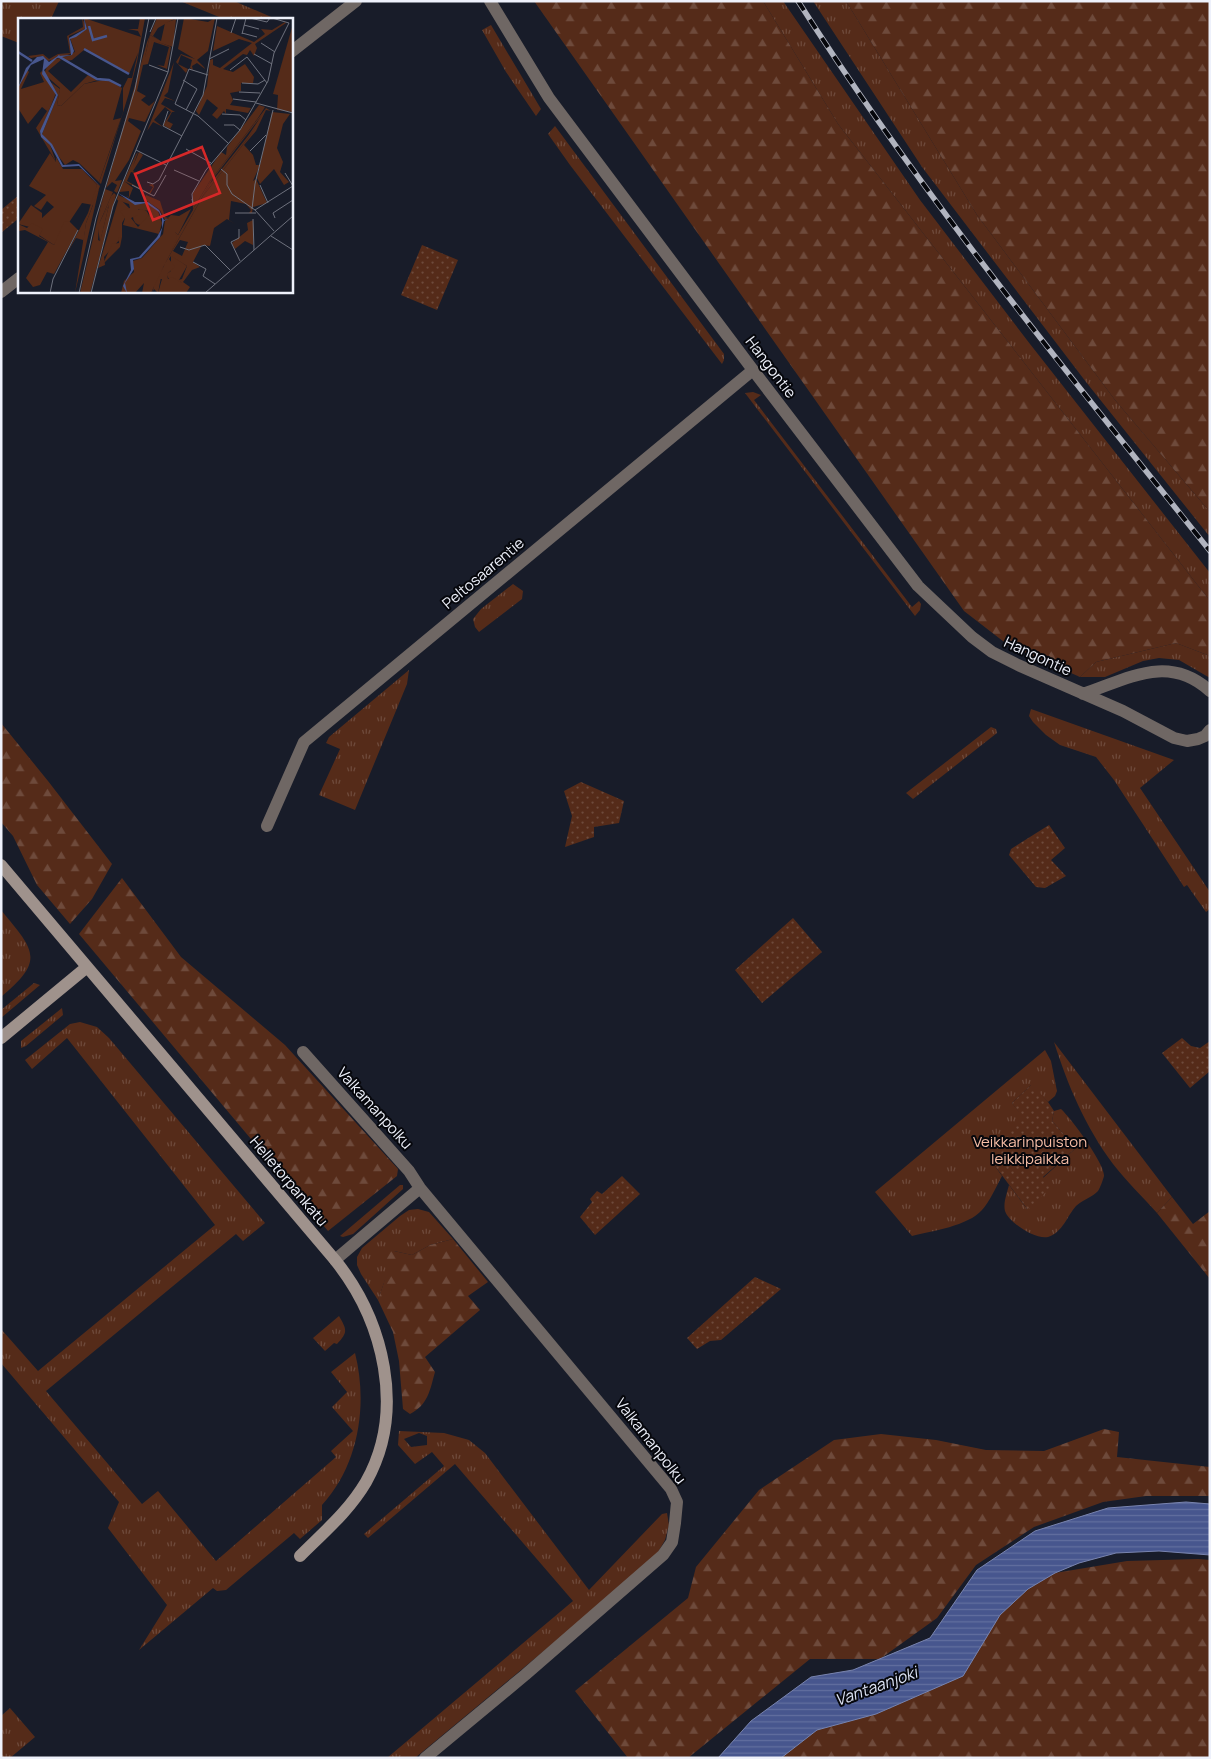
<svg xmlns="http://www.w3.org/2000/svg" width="1211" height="1759" font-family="Manrope,sans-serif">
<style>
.grass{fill:url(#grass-tufts);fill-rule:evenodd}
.forest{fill:url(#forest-firs)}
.park{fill:url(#park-dots)}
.water{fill:url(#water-rules);stroke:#7984af}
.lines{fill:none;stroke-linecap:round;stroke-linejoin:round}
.street{stroke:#6f6764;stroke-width:12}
.secondary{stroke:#9f928c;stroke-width:12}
.rail-casing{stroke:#b1b4bf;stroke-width:5.5}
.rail{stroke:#06070c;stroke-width:4;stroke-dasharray:11;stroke-linecap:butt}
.labels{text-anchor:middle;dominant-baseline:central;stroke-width:4;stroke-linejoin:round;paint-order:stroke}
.street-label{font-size:15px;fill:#eef1fb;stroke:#06070c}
.park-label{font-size:15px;fill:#f9bfa7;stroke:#06070c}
.water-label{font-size:16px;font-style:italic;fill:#dbe1f2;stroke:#06070c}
.inset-river{fill:none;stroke:#47568e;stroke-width:2.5}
.inset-road{fill:none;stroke:#6e717d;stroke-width:1}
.view{fill:#d62828;fill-opacity:0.15;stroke:#d62828;stroke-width:2.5}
.inset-edge{fill:none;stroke:#eef1fb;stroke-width:2.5}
</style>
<defs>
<pattern id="grass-tufts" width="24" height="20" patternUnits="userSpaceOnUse" patternTransform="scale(1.25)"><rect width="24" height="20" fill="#552b19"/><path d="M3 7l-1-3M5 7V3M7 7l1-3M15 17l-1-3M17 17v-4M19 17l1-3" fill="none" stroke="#6e4a3b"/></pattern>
<pattern id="forest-firs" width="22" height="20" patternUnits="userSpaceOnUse" patternTransform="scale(1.25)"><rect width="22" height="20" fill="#552b19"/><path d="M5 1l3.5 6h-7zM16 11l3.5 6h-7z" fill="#6e4a3b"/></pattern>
<pattern id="park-dots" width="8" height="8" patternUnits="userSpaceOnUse" patternTransform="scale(1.25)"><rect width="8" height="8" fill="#552b19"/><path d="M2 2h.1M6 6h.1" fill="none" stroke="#6e4a3b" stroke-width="1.8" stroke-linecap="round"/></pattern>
<pattern id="water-rules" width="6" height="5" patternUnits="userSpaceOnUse" patternTransform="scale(1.25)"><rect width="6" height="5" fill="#47568e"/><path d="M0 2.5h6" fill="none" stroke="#626f9f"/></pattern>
</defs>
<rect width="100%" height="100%" fill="#181c29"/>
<path class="grass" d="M1,1H59L51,19H19V43L1,36Z
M180,1H234L276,19H224Z
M763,1H783L920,200L1030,344L1210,573V601L838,124Z
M813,1H846L977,215L1115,400L1210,512V537L1086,382L922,167Z
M491,25L541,109L536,116L506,72L482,30Z
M555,126L724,354V360L722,364L570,165L548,134Z
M753,392L761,395L754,400L912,607L919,601L921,604L920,610L915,616L745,393Z
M513,584L523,591L522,599L479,632L475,627L473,619L481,609Z
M1176,643L1210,656V678L1179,660L1159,658L1143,661L1105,677H1080L1096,662Z
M409,670L407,684L355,810L319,795L340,749L326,743L329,737Z
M1031,709L1174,760L1140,788L1210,892V909L1206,912L1187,885L1184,887L1114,780L1096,757L1060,745L1046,735L1033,722L1029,716Z
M991,727L996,729L997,733L913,799L906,793Z
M1,910C34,950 46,960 1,997Z
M34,983L40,985L1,1018V1010Z
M62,1008L63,1015L26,1046L21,1048V1041Z
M80,1022L97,1027L109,1038L265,1223L243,1241L236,1234L46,1391L142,1504L158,1491L216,1561L336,1457L331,1451L353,1431L332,1407L347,1392L331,1372L355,1353C368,1404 359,1465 322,1505V1520L300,1539L294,1533L226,1590L217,1591L213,1588L139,1650L167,1605L108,1528L119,1502L1,1363V1329L38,1371L215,1225L67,1038L32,1069L25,1060L70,1024Z
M1054,1042L1172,1197L1157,1213C1143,1197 1126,1181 1113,1164C1085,1126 1068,1086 1054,1042Z
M1045,1050L1051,1061L1057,1091L1055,1096L1048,1102L1031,1085L1012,1103L1023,1117L992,1162L1002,1176C996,1187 990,1201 982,1210C968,1226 932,1231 912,1236L875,1192Z
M1061,1109C1071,1118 1105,1164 1104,1176C1103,1180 1100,1188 1098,1191C1093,1197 1082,1200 1076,1206C1067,1216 1063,1232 1048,1237C1036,1240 1009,1223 1005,1211C1003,1203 1007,1193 1009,1185L1027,1209L1043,1178L1076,1148L1052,1121L1054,1111Z
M400,1185H403V1189L353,1234L343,1237L340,1236Z
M418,1209L429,1212L453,1239L430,1245L412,1255L394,1251L386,1264V1277L378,1300L361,1274L357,1265V1257L362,1248L400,1216L409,1210Z
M339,1316C347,1330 348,1332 337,1344L334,1343L325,1351L313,1338Z
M399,1431L444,1433L469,1440L485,1453L589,1590L662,1514L667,1513L669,1525L665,1540L657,1554L616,1591L415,1758H387L573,1601L455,1464L368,1538L364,1534L444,1466L432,1452L415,1464L398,1445ZM419,1433L427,1436V1445L411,1447L404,1439Z
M10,1708L35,1737L10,1758H1V1716Z"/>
<path class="forest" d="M534,1H763L838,124L1210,601V656L1176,643L1096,662L1080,677L1008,645L964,611Z
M846,1H1210V512L1115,400L977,215Z
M1,723L48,781L112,864L92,899L70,924L37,885L13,836L1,822Z
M122,878L181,957L285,1045L398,1169L397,1176L328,1231L79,934Z
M1172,1197L1193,1224L1210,1211V1279L1157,1213Z
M453,1239L488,1282L468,1296L480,1310L425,1357L435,1372C430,1390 428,1405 410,1414L403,1409L399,1361L393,1332L378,1300C385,1279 389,1274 382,1252L394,1251L412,1255L430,1245Z
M1104,1429L1119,1432L1117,1457L1210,1467V1496H1146L1103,1502L1034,1527L976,1565L937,1618L880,1659H810L688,1758H628L575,1691L688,1598L696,1567L759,1490L834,1440L881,1434L936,1440L986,1450L1044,1451Z
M1198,1559L1210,1560V1758H781L817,1730L876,1714L963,1676L1000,1615L1028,1589L1055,1573L1127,1561Z"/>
<path class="park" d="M19,195V218L1,233V210Z
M422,245L458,260L437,310L401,295Z
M581,782L624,801L619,823L594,827V837L565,847L572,816L564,791Z
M1049,825L1065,848L1051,860L1066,876L1045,888L1036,887L1009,855L1011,849Z
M793,918L822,952L762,1003L735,970Z
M1182,1038L1191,1046L1200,1048L1210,1041V1071L1190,1088L1162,1053Z
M1032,1084L1048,1102L1054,1111L1052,1121L1076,1148L1043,1177L1051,1187L1028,1210L992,1162L989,1147L1022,1117L1012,1103Z
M622,1176L640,1194L595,1235L580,1217L592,1202L590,1199L597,1191L602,1194Z
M755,1277L781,1289L721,1340L710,1341L697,1349L687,1338Z"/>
<path class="water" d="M1186,1502L1210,1504V1555L1159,1551L1116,1553L1079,1563L1055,1573L1028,1589L1000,1615L963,1676L876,1714L817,1730L781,1758H718L751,1721L811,1677L853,1670L930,1638L977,1570L1035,1531L1108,1508Z"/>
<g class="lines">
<path class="street" d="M490,1L549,98L753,370L918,586L972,637L992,652L1018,665L1123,711L1174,738L1187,741L1198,739L1205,736L1210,730
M291,52L356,1
M1,292L19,278
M1083,694C1128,679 1168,653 1210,691
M267,826L304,742L753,370
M303,1052L409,1171L420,1188L671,1489L677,1502L675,1523L672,1542L663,1555L525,1675L425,1758
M335,1260L420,1188"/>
<path class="secondary" d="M1,865L335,1260C384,1321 406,1411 366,1482C349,1511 324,1532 300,1556
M1,1038L87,967"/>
<g class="rail-casing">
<path id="rail" d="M798,1C921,195 1067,372 1210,551"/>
</g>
<use href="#rail" class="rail"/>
</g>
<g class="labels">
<g class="street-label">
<text transform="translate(771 367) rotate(53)">Hangontie</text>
<text transform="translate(483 573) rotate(-40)">Peltosaarentie</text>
<text transform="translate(1038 656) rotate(25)">Hangontie</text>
<text transform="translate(375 1108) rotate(48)">Valkamanpolku</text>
<text transform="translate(289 1181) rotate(50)">Helletorpankatu</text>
<text transform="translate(651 1441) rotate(52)">Valkamanpolku</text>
</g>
<g class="park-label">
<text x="1030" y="1141">Veikkarinpuiston<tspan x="1030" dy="17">leikkipaikka</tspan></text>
</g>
<g class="water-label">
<text transform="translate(876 1686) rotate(-20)">Vantaanjoki</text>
</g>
</g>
<g transform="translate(18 18)">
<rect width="275" height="275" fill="#181c29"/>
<path d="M64,0L68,8L67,11L51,18L53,37L30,43L24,38L13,40L10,38L25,36L31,41L40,36L52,35L49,18L65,9ZM66,0L123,19L120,13L110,11H120L122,0H127L119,44L111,75L83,166L77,160L81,164L97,119L105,94V70L110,60H114L120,35L111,56L66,32L54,42L48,43L42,40L57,34L52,20L69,11ZM139,0L156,1L140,10L135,18L143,23L132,17L127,39L133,21L151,28L153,29L149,51L139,47L146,48L151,29L136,24L130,46L125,47L119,73L128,78L123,82L131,88L137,83L127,104L111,100L110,103L123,113L111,142L97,163L104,162L99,175L96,173L99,167L94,164L88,170L129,24ZM166,0L190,4L197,0L190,33L179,42L186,49L187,51L186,55L187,51L179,45L174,48L175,52L172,50L174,42L163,37L160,46L170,51L168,55L158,44L163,36L177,41L160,31ZM40,39L43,42L30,53L53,74L70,57L80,62L66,66L43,88L39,87L42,70L26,56L30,46ZM156,44L150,74L146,78L157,83L147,80L143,86L157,94H154L147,107L149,103L155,106L152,111L145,107L153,94L147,89L136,102L145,109L135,104L129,113ZM248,90L243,101L231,119L185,178L145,249L140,275L136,271L134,275L137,264L133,275L157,214L160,217L175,192L174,181L175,191L192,163ZM244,97L230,118L191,167L151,237L194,162ZM120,134L115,148L121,134L125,137L115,153L119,156L113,154L109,163L131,175L135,169L131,167L135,166L136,169L132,176L136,178L133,177L106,163L115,170L111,180L108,178L111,179V173L101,174L118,136ZM32,135L38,144V139L45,151H64L79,167L78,176L81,171L57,275L68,205L75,187L64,185L36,227L21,217L24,212L0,206L13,187L24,195V200L36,189L29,183L23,192L16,188L28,177L11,168ZM86,174L80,209L93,178L96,175L98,177L72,275H62ZM91,187L82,223L80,222L81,208ZM101,180L112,191L104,205V219L86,239L87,247L80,250ZM115 199a8 8 0 1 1 16 0a8 8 0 1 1-16 0ZM153,237L169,248L161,262L164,265L151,261L148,256L153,253Z" fill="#552b19" fill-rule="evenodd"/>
<path d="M158,1L155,29L133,22L134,29L127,39L132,17L143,23L147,5ZM275,6V94L259,92L260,77L255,76ZM9,52L11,54L3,71L26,64L22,55L24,53L38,75L22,115L32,127L38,144L18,110L29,93L24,89L10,106L0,90V70ZM90,61L104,70L95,102L103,100L81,164L61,145L55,142L47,147L24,116L40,77L31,63L42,71L39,87L43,88L66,66ZM241,87L247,89L240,100L192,163L175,191V175L203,134L208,137L209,129ZM248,90L253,93L248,92L238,113L226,127L235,137L238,147H242L235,163L238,161L249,185L235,189L234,195H231L233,192L228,186L213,183L211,202L217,206L209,201L196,210L192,228L184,227L175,244L182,249L174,252L165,264L172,269L168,275H140L144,261H140L145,249L185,178L231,119ZM162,222L170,224L164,238L155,233ZM153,238L169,248L164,261L160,262L164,265L154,259L150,261L149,256L157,249L151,241ZM254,94L272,96L265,106L259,130L265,144L262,154L271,164L266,167L256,151L242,166L239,160ZM67,155L82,168L68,205L65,228V222L58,220L49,235L70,195L79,167ZM87,171L95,174L81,206L91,187L82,224L80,209L78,212ZM100,177L121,186L128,185L140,193L144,205L141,216L105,207L107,200L102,193L112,190L111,186L99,182ZM120,191L131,193L132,196L120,209L113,200L120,197ZM128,177L142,183L147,199L151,200L147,202L142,192L126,181ZM173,191L160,217L157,214L159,220L133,275H124L126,265L117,275H103L106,263L116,254L115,243L124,240L145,216L147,203L153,197L161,198ZM235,202V227L227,223L217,231L214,225L230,212L229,205ZM51,203L60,212L36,256L29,254L22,267L15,269L8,260L30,224L7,212L1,213L0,206L9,210L14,205L25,211L21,218L36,227L46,204ZM104,219L102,229L85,246L94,226L101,225L100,220Z" fill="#552b19" fill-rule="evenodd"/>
<path d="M267,4L268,5L237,26L239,30L236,38L232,32L229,37L225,36L205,51L215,54L227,46L236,59L235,65H223V73L212,75L215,82L212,87L233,90L230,95L208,91V96L206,93L199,101L194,97L200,90L189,81L181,97L178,93L189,68L192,42L195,41V47L202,50L234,25L221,21L195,33L199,8L236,24L247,16L243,11L254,12Z" fill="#552b19"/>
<path d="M66,0L69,11L58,19L52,21L56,33L54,37L39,40L26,52L40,77L24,116L34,126L45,147L61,146L82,168L61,148L44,149L32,127L23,119L22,113L38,77L24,56L26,41L13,47L0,70L8,50L19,39L25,38L31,44L40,38L53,37L51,20L67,11ZM100,175L117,184H130L141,192L146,202L150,201L146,203L142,219L123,240L115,242L116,251L107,265L109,275L105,268L113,252L112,241L121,239L139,219L144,210V201L141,194L128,185L117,187Z" fill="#47568e"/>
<path class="inset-river" d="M71,8L75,22L89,18M66,31L111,56M0,34L14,43M40,38L79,61L91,62L103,68"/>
<path class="inset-road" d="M232,0L249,4L252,0M226,7L241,11M132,14L138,0M213,15L218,0M224,15L239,19M224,16L228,0M243,25L257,34M236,36L254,46M191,41L211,31M131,47L150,54M212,52L229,39L249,65M190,57L171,51L157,86L180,98L210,125M165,62L179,71L168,92M224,65L240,66L247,62M221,74L242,75M215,81L238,84M238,85L275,95M150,93L145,108L164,118M204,96L222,97L228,102M206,107H216L222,112M168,131L193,145M118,132L148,147M232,133L248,117M203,151L209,156V167L214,176L237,192L256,213M156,152L181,163M267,155L275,168M129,164L135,166L141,162L185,77L199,0M114,167L136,178L148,157M242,167L250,185M174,181L175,186L174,176L188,152L222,112L250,63L256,35L271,5L254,0M234,191L237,166L255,92M237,192L275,168M217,195H238M257,200L255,195L275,182M235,201L236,232M221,211V220L213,224L222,243M253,218L275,232M162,229L171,232L187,227L212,252M175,244L188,251L185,258L197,266M32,275L35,261L60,212M61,275L78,200L117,71L131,0M73,275L95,188L150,54L160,0M187,275L275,198"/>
<path class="view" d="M184,129L202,175L135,202L117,156Z"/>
<rect width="275" height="275" class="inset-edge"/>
</g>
<rect width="1211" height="1759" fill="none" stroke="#eef1fb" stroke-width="5"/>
</svg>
